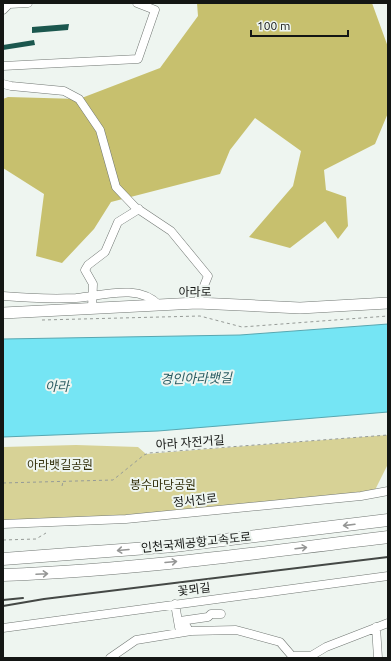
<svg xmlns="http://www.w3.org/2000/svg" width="391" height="661" font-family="Ubuntu,'Noto Sans KR',sans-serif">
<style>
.green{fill:#d7d296}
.forest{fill:#c7c06e}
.water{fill:#75e5f4;stroke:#58a7b1}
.building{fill:#1b574e}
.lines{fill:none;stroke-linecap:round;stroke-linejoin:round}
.minor-casing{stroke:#717773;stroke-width:9}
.major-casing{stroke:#717773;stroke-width:12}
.highway-casing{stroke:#717773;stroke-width:13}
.path{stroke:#969b97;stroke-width:1;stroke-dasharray:3 3;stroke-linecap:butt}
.minor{stroke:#fff;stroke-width:8}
.major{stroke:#fff;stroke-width:11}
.highway{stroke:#fff;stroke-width:12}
.rail{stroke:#444845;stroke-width:2}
.oneway{stroke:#959695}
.labels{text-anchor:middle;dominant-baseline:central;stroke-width:4;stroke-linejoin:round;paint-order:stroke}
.street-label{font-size:12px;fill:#141614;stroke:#eef5f0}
.park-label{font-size:12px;fill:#35320e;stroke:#eef5f0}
.water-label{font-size:13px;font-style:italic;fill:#2b5c62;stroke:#eef5f0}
</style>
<rect width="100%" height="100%" fill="#eef5f0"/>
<path class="green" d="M388,435V464L373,494L126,519L3,524V447L76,445L138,447L146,454Z"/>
<path class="forest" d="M197,3H372L388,47V113L375,144L324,170L326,190L346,197L348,226L338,239L325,221L290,248L249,237L293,186L301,151L255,118L230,150L220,174L111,202L94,229L62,263L36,256L44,194L3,168V99L8,97L79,99L160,68L198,16Z"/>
<path class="water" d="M388,324V412L158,431L3,437V339L240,335Z"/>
<path class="building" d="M69,24L68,30L32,33V27Z
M34,40L35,45L3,50V45Z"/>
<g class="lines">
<g class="minor-casing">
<path id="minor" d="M3,10L9,4L28,3
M3,66L138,59L155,10L137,3
M3,84L11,86L64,91L79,99L100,130L116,187L135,207L171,231L208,276L197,303
M3,296C27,298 52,299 76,298C102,296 138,283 159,305
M92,308L93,284L85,270L88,265L105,252L118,222L139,209
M3,524L126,519L361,496L388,491
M175,604L179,627L181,629L187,627
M178,619L180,621L208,617L211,614H221
M376,627L378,658
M3,628L388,576
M110,658L136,640L191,631L236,630L280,642L292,656H311L326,647L388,623"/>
</g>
<g class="major-casing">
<path id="major" d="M3,313L197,303L300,308L388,303"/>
</g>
<g class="highway-casing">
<path id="highway" d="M3,559L174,546L388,520
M3,575C132,570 260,553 388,537"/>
</g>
<path class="path" d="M42,320L200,316L242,327L388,316
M3,483L113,480L144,455L149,453L388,435
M62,486L63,482
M3,540L36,539L46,533"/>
<use href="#minor" class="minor"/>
<use href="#major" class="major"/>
<use href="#highway" class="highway"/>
<path class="rail" d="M3,600L23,598
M3,606L44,599L388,557"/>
</g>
<defs><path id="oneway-shaft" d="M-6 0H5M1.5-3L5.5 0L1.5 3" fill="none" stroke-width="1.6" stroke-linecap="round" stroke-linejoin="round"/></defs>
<g class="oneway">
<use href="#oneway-shaft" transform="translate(349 525) rotate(173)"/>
<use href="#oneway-shaft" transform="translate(301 548) rotate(-7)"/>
<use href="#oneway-shaft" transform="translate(123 550) rotate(175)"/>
<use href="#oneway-shaft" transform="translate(171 562) rotate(-5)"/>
<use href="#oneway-shaft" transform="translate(42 574) rotate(-3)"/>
</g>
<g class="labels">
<g class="street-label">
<text x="195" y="291">아라로</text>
<text transform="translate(190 442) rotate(-4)">아라 자전거길</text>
<text transform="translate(195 500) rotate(-6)">정서진로</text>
<text transform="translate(196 542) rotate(-6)">인천국제공항고속도로</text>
<text transform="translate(194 589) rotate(-7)">꽃뫼길</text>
</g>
<g class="park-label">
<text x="60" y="464">아라뱃길공원</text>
<text x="163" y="484">봉수마당공원</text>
</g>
<g class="water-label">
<text transform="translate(196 378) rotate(-1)">경인아라뱃길</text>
<text x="57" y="386">아라</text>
</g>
</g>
<rect width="391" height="661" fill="none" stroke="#141614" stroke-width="8"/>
<path d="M251 30v6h97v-6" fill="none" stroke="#141614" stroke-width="2"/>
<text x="257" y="30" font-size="12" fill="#141614" stroke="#eef5f0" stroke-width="3" paint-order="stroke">100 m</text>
</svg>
